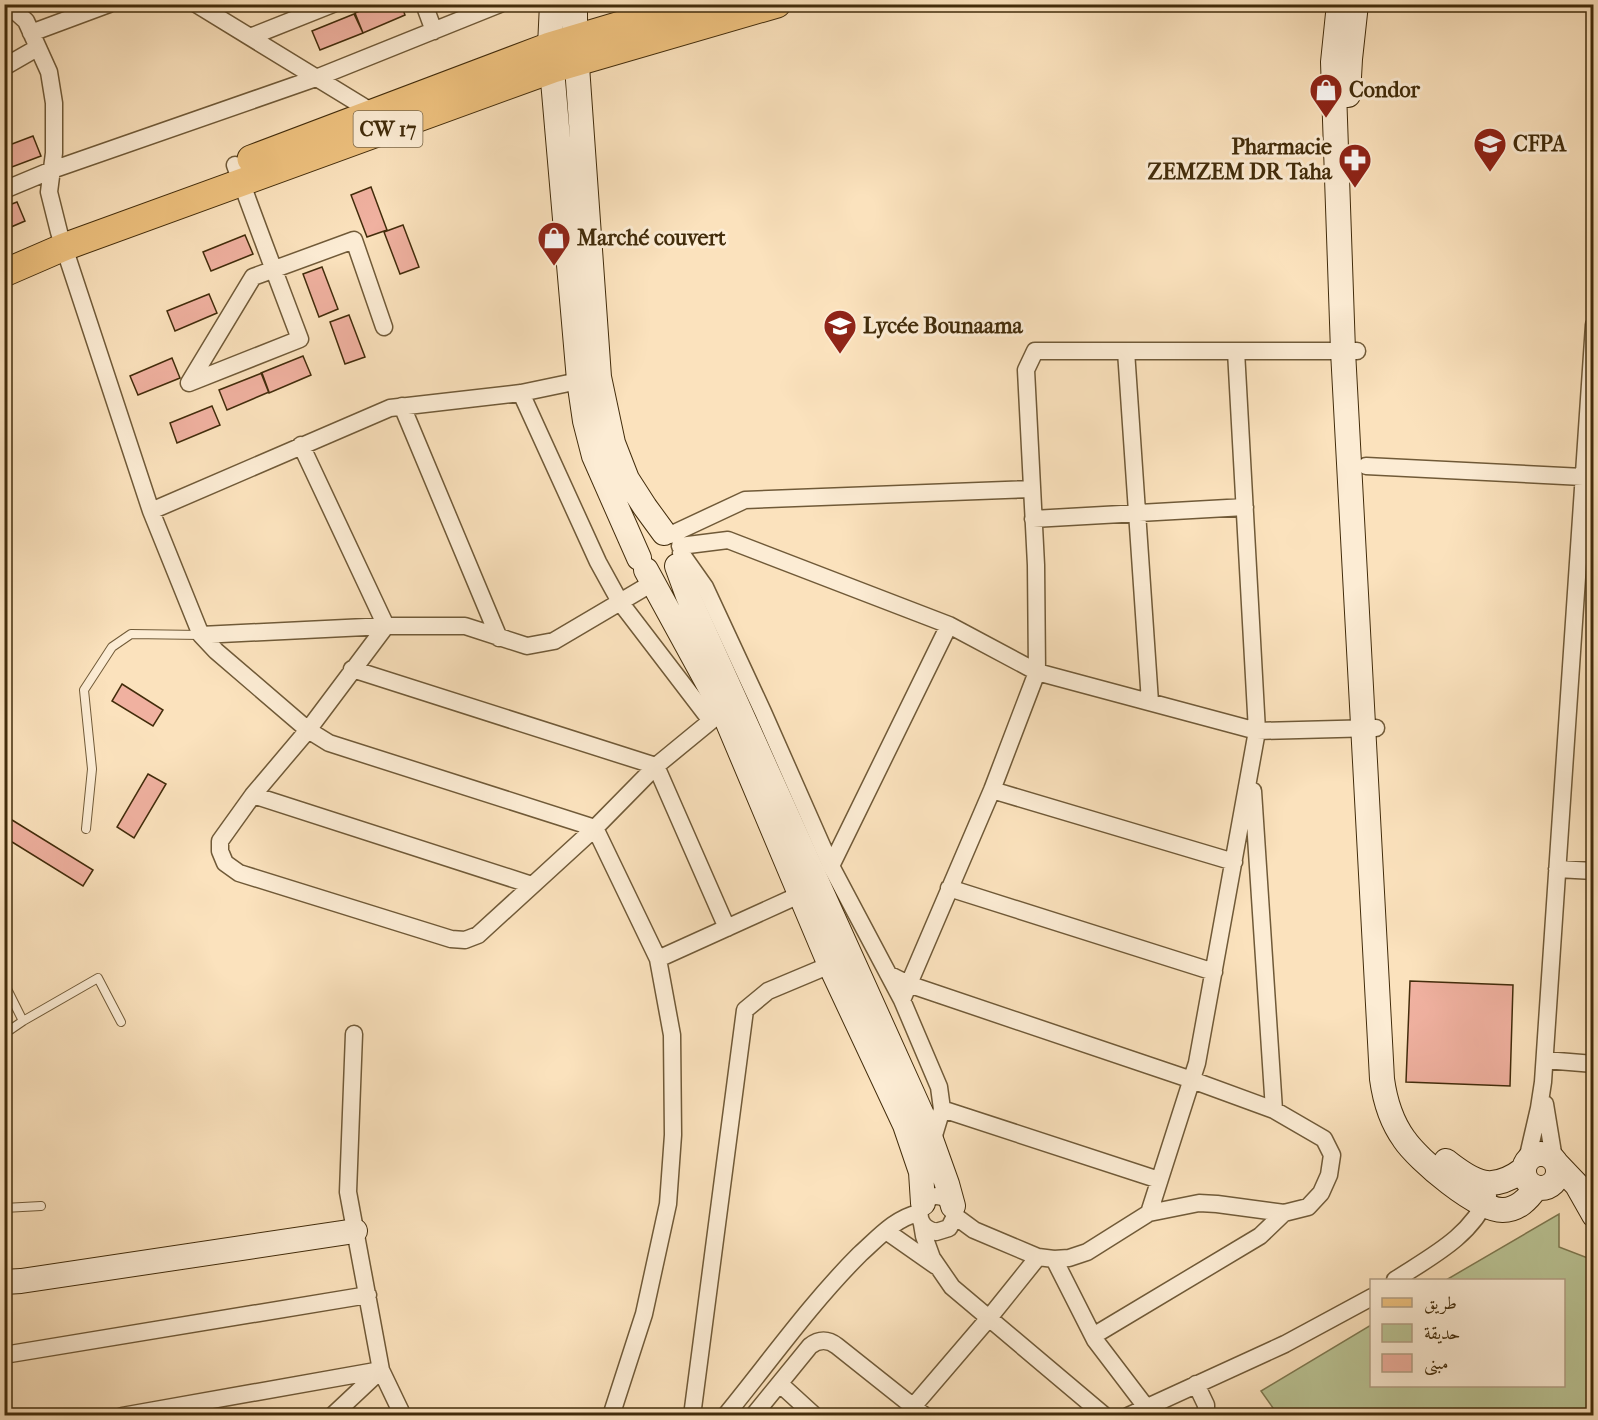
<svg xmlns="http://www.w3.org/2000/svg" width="1598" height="1420" font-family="'IM FELL French Canon',Amiri,serif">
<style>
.green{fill:#bac495;stroke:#7e7850;stroke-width:1.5}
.building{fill:#f0b1a0;stroke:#422c0b;stroke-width:1.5}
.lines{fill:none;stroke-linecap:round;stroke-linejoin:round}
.lane-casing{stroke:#705a38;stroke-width:10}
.street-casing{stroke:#705a38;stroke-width:19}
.secondary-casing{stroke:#422c0b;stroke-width:26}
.primary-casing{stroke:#422c0b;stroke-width:29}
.lane{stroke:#fcecd4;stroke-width:8}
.street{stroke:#fcecd4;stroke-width:16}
.secondary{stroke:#fcecd4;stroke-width:24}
.primary{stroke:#eec17e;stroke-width:27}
.labels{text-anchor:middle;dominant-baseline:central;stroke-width:6;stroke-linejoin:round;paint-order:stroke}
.shield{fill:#fcecd4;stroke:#7a6647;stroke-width:1.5}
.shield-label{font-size:21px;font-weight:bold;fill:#422c0b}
.poi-label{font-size:22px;font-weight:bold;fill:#422c0b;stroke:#fcecd4;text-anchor:start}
</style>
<rect width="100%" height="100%" fill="#fbe2bd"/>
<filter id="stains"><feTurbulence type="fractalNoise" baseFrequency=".00333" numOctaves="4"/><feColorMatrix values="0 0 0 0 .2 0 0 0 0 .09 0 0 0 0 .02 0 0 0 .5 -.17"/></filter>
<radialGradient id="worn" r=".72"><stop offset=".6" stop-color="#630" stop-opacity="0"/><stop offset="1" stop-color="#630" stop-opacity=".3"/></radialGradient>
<path class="green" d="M1559,1214V1247L1593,1260V1415H1278L1261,1391L1371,1325L1372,1386H1564V1280H1446Z"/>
<path class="building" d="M376,4H401L405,15L363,33L355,13Z
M354,14L363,33L320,50L312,31Z
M33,136L41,156L4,170V147Z
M371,187L387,230L367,237L351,195Z
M17,202L25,221L4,230V207Z
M403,225L419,267L400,274L384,232Z
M245,235L253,254L211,271L203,252Z
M322,267L338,309L319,317L303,274Z
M209,294L217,313L175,331L167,311Z
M349,315L365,357L345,364L330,322Z
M303,356L311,375L269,393L261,373Z
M172,358L180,378L138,395L130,376Z
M262,373L269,392L227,410L219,390Z
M212,406L220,425L177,443L170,423Z
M122,684L163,710L153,726L112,701Z
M148,774L166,784L134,838L117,827Z
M4,815L93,870L83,886L4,837Z
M1410,981L1513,985L1510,1086L1406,1082Z"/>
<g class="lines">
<g class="lane-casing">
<path id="lane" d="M86,829L92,769L84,690L112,647L131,634L201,635
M4,988L8,991L23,1021L98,978L121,1022
M4,1034L23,1021
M4,1208L41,1206"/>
</g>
<g class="street-casing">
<path id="street" d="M7,4L26,21L49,72L54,103V153L49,192L59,232L151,511L201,635L216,651L308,730L329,743L595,828L658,959L672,1035L673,1135L668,1204L644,1314L611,1416
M196,4L374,113
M424,4L434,31
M31,33L109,4
M250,37L333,4
M4,67L37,48
M235,165C256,223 278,281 300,339L189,383L253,277L354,240L384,327
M4,190L52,170L316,78L500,4
M1126,351L1150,702
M521,393L598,562L620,602L711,721
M402,406L499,638
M301,445L386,626L308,730L253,795L220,841V851L225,863L239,873L451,939L465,940L478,935L595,828L656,766L723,711L731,708
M1366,466L1583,477
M151,511L390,408L521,393L588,379
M1033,519L1245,507
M670,535L745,500L1032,489
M680,546L728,540L949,625L1037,672L1257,731L1376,728
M681,553L705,587L763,712L831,866L902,1000L939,1087L942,1109L932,1142
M201,635L386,626H465L527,646L554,641L654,582
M352,669L656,766L727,928
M992,790L1234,862
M1253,791L1274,1110
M253,795L532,885
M831,866L949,625
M1557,869L1594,871
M949,888L1214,972
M658,959L808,891
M888,974L908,984L1192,1080L1274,1110L1324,1139L1332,1155L1329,1175L1321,1193L1308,1207L1284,1213L1217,1204L1199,1203L1149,1213
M902,1000L992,790L1037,672L1036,565L1026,370L1035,351H1357
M354,1034L348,1192L381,1370L403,1416
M1545,1060L1594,1064
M1545,1104L1554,1159
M942,1109L1159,1180
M1527,1160L1539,1108L1543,1082L1594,325
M955,1216L949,1228L936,1232C905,1225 924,1185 946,1199C953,1203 955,1209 955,1216L974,1230L1038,1257L1054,1259L1069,1258L1087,1252L1149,1213L1197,1063L1257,731L1236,351
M922,1224L924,1236L932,1258L952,1287L1105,1416
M886,1231L936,1266
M1054,1259L1095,1340L1146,1407
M1395,1280C1430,1257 1471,1237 1488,1196
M1093,1336L1260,1236L1284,1213
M4,1355L368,1295
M780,1384L815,1416
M1196,1384L1206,1405V1416
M122,1416L381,1370
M332,1416L381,1370
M692,1416L745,1010L768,991L830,965
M725,1416C770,1361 810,1304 860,1254C878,1238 895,1218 919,1213
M753,1416L810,1346C819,1339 828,1339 837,1346L925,1416
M905,1416L989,1318L1038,1257
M1128,1416L1285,1344L1372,1297"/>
</g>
<g class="secondary-casing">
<path id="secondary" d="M552,4L550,46L579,380L585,421L594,456L639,558
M575,4V38L599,377L613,443L627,479L645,507L664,533
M1339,4L1333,62L1343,351L1382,1079C1385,1101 1391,1121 1404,1139C1418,1160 1478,1211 1503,1210C1518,1210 1528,1199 1536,1188
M1348,95L1350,59L1356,4
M677,566L688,596L923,1117L947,1184L953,1206
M646,570L723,711L830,965L905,1125L921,1172L923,1203
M1524 1171a17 17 0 1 1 34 0a17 17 0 1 1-34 0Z
M1446,1161C1475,1184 1492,1193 1524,1169
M1557,1164L1577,1185L1594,1215
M4,1282L21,1281L355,1231"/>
</g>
<g class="primary-casing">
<path id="primary" d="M251,159L550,46L691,4
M4,273L64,247L553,69L777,4"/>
</g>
<use href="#lane" class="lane"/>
<use href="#street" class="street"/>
<use href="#secondary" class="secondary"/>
<use href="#primary" class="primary"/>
</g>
<defs>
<g id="shop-pin" transform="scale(1.725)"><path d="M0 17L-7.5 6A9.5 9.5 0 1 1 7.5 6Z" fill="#8f2418" stroke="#fcecd4"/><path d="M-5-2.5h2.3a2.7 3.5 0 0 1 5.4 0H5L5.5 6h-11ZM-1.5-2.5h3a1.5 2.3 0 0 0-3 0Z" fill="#fff"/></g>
<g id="university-pin" transform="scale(1.725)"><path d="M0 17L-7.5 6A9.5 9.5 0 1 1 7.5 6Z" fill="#8f2418" stroke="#fcecd4"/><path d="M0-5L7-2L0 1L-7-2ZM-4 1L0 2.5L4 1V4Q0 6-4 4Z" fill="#fff"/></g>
<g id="pharmacy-pin" transform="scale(1.725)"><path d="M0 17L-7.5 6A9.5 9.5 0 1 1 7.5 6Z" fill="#8f2418" stroke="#fcecd4"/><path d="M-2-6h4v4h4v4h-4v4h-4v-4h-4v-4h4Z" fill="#fff"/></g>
<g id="school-pin" transform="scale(1.725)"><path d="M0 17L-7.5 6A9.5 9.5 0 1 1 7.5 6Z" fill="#8f2418" stroke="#fcecd4"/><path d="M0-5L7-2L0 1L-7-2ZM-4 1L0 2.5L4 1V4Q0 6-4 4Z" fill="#fff"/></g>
</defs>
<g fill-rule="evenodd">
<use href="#shop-pin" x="1326" y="90"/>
<use href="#university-pin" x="1490" y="144"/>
<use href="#pharmacy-pin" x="1355" y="160"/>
<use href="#shop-pin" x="554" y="238"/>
<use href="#school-pin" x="840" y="326"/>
</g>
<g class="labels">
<rect class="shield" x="353.5" y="111" width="69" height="36" rx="4.5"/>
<g class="shield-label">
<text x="388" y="129">CW 17</text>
</g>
<g class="poi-label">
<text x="1349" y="90">Condor</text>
<text x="1513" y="144">CFPA</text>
<text x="1332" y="147" text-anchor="end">Pharmacie<tspan x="1332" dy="25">ZEMZEM DR Taha</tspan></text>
<text x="577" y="238">Marché couvert</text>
<text x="863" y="326">Lycée Bounaama</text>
</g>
</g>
<rect width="1598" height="1420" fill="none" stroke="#fbe2bd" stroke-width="24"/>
<rect x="6" y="6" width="1586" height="1408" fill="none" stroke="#422c0b" stroke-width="3"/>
<rect x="12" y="12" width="1574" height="1396" fill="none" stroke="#422c0b" stroke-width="1.5"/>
<rect x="1370" y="1279" width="195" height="108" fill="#fcecd4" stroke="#b29f84" stroke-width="1.5"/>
<rect x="1382" y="1298" width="30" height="9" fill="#eec17e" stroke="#b29f84" stroke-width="1.5"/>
<text x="1424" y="1309" font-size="18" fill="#422c0b">طريق</text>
<rect x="1382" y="1324" width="30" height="18" fill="#bac495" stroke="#b29f84" stroke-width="1.5"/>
<text x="1424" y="1339" font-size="18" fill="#422c0b">حديقة</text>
<rect x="1382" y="1354" width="30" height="18" fill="#f0b1a0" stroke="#b29f84" stroke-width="1.5"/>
<text x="1424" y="1369" font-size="18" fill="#422c0b">مبنى</text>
<rect width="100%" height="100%" filter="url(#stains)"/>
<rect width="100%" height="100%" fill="url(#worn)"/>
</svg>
